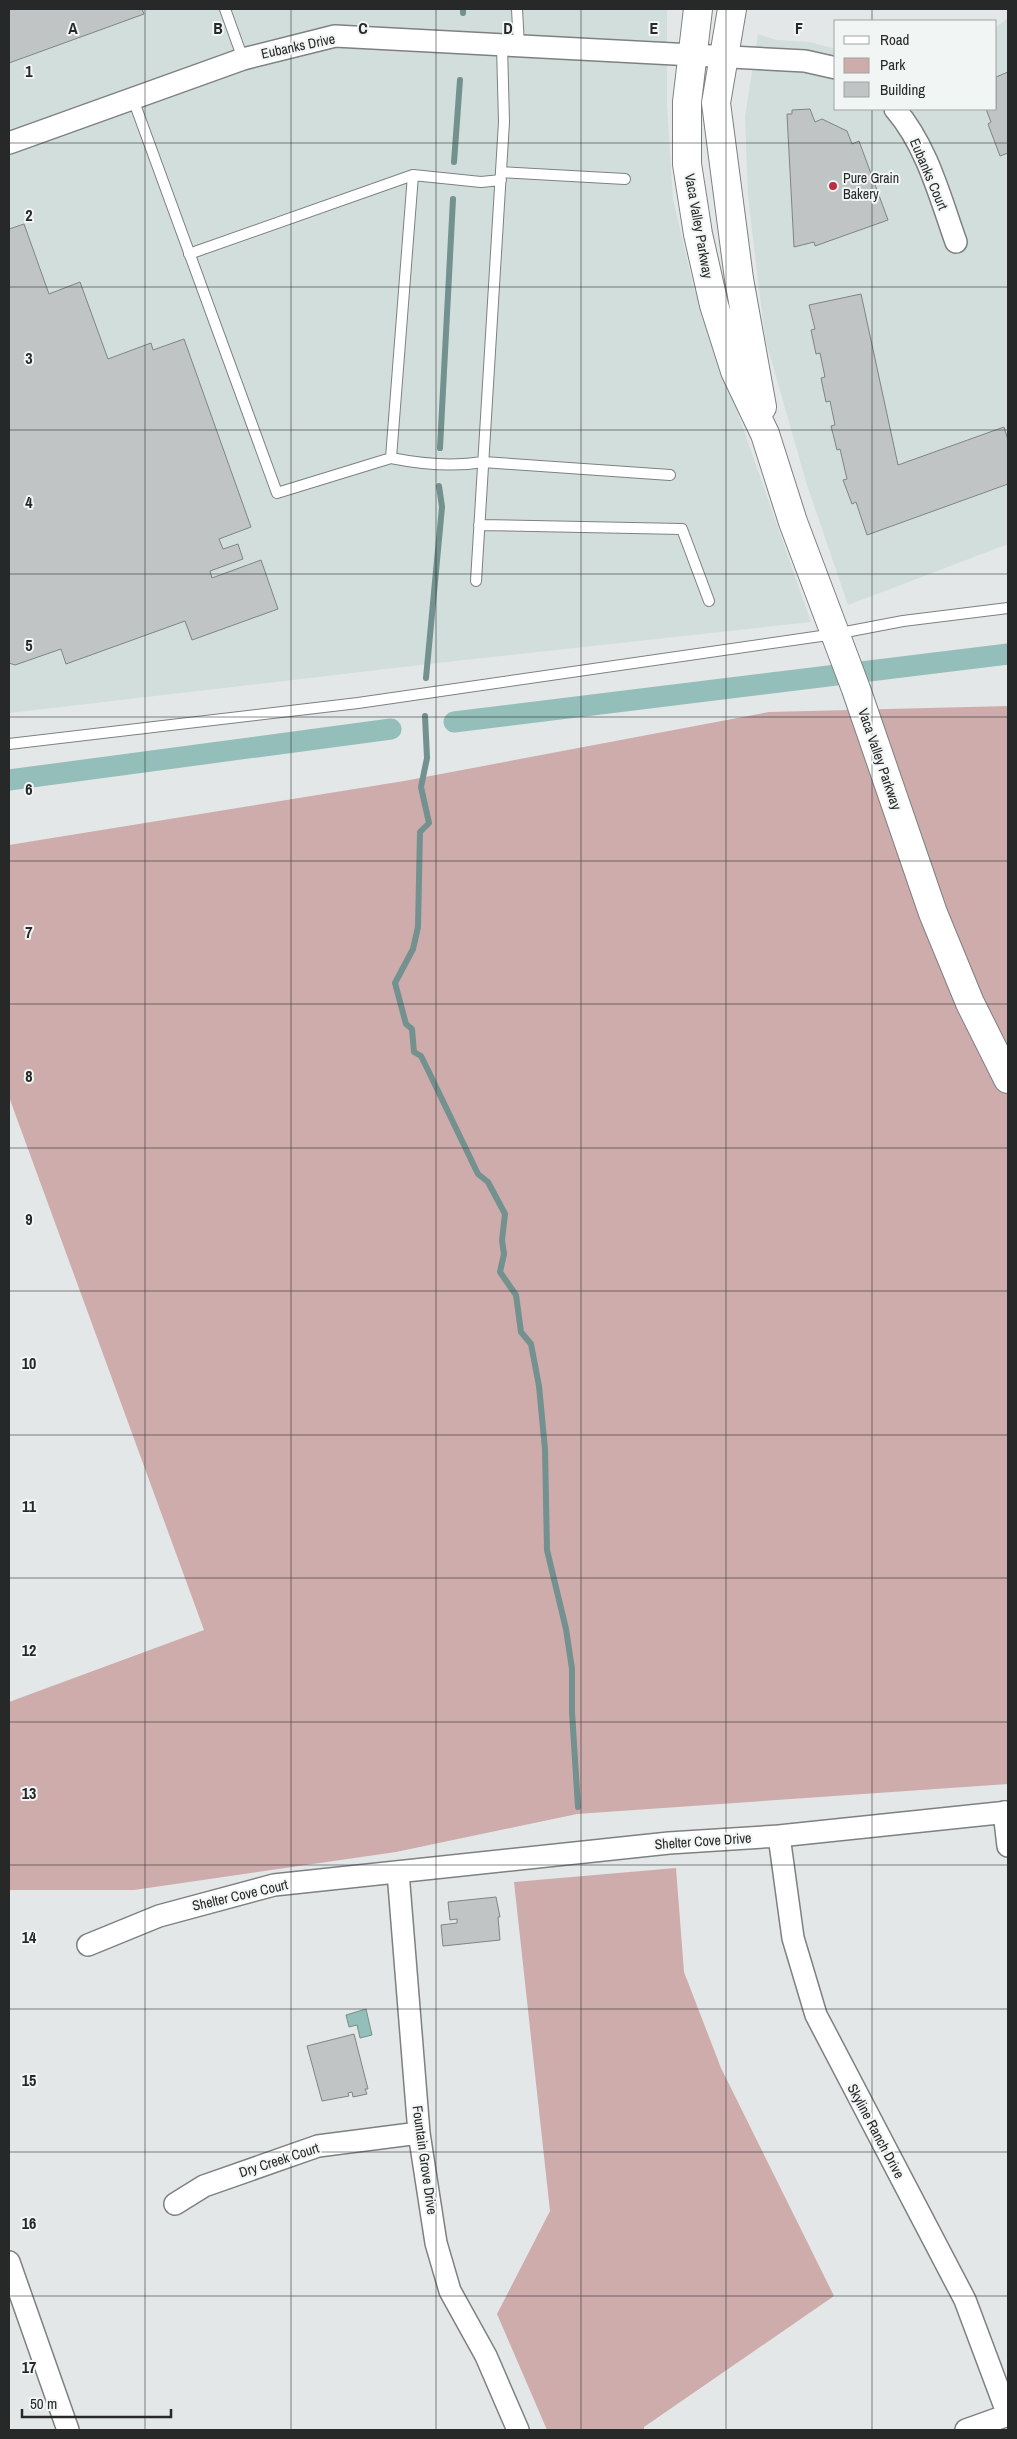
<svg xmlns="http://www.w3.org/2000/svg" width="1017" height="2439" font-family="'Archivo Narrow',sans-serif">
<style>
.built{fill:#d1dedc}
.green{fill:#ceacab}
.water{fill:#94beb9;stroke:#73918e}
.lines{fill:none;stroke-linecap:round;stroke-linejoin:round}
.stream{stroke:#73918e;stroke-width:6}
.canal{stroke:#94beb9;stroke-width:21}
.building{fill:#c0c4c4;stroke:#808483}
.lane-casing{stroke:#7e8181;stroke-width:12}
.street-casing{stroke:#7e8181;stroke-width:24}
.secondary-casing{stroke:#7e8181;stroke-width:30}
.lane{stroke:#fff;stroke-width:10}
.street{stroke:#fff;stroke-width:21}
.secondary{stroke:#fff;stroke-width:28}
.grid{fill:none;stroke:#272828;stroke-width:1;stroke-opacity:0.55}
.poi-dot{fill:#be2d40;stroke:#f1f5f4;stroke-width:2}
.labels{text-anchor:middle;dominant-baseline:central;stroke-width:4;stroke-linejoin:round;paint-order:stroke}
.street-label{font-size:14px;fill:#272828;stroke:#f1f5f4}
.poi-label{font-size:14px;fill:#272828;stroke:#f1f5f4;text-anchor:start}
.grid-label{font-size:16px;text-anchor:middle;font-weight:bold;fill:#272828;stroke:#f1f5f4;stroke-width:4;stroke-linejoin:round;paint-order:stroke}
</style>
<rect width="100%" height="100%" fill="#e4e7e7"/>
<path class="built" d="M9,9H667V105L673,199L693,285L811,622L437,663L9,713Z
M1008,18V544L848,605L807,485L765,338L748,197L745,116L758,34L776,40L809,42L836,49V109H996V27Z"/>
<path class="green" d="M1008,706V1784L577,1814L396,1852L134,1890H9V1702L204,1630L9,1097V845L404,781L769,712Z
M676,1868L684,1972L721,2068L834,2296L644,2427V2430H547L497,2314L550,2211L514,1882Z"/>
<path class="water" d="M366,2009L372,2035L360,2038L357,2025L349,2027L346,2015Z"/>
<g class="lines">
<path class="stream" d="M463,13V9
M454,162L460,80
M440,448L453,199
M426,678L442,507L439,486
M425,716L427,758L421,787L429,823L420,832L418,927L413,949L395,983L406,1024L412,1029L414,1052L421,1056L426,1066L478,1174L488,1182L505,1214L502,1240L504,1254L500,1272L516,1295L521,1332L531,1344L539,1386L545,1449L547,1550L566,1629L572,1669V1712L578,1807"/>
<path class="canal" d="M454,722L1008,654
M9,780L391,729"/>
</g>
<path class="building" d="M9,9H142L144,14L9,63Z
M1008,72V153L1000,156L988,124L991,122L986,109H996V77Z
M810,109L815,122L822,119L847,131L852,144L859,141L888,220L815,246L814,242L794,247L787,114H792V110Z
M24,224L49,294L80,282L108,359L151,343L153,350L184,339L251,527L219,539L223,549L238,544L243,559L210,571L212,578L261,560L278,609L192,640L185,621L66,664L61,649L15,665L9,663V229Z
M861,294L898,465L1004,427L1008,440V484L867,535L856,502L852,504L843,480L847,479L840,449L837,450L831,426L835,425L830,401L826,402L821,378L825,377L820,353L816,354L811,330L815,329L809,305Z
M496,1897L500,1917H498L500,1940L443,1946L441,1925L457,1923V1919L450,1920L448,1902Z
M354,2034L368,2089H365L367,2094L353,2097L352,2092L348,2093L349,2096L322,2101L307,2046Z"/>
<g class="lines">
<g class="lane-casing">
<path id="lane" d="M225,9L243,59
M517,9L519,46
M133,99L277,493L391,458C421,464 453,467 483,462L670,475
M501,172L625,179
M413,175L481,182L501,180
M189,254L413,175L391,458
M479,525L682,529L709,601
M476,581L504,122L502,46
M9,744L358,703L835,634L903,621L1008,608"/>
</g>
<g class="street-casing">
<path id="street" d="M895,109C927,146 940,197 956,242
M9,143L243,59L335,36L805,61L836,68
M1004,1812L1008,1846
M779,1836L793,1938L816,2015L965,2300L1008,2415
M398,1872L419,2133L436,2243L450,2291L486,2356L518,2430
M88,1945L159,1916L274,1885L669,1843L779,1836L1008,1812
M175,2204L204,2186L318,2146L419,2133
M9,2262L68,2430
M966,2430L1008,2415"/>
</g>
<g class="secondary-casing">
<path id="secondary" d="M698,9L687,102V164L698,234L714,305L735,371L765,434L793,522L856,689L933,913L970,1003L1008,1079
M732,9L716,103L739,279L762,407"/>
</g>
<use href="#lane" class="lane"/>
<use href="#street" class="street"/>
<use href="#secondary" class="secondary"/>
</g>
<path class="grid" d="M145,9V2430M291,9V2430M436,9V2430M581,9V2430M726,9V2430M872,9V21M872,109V2430M9,143H1008M9,287H1008M9,430H1008M9,574H1008M9,717H1008M9,861H1008M9,1004H1008M9,1148H1008M9,1291H1008M9,1435H1008M9,1578H1008M9,1722H1008M9,1865H1008M9,2009H1008M9,2152H1008M9,2296H1008"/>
<circle class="poi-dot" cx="833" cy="186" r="5"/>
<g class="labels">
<g class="street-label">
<text transform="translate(298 46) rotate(-12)">Eubanks Drive</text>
<text transform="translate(929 174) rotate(67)">Eubanks Court</text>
<text transform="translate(699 226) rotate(80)">Vaca Valley Parkway</text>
<text transform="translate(880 759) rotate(71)">Vaca Valley Parkway</text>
<text transform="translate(703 1841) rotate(-4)">Shelter Cove Drive</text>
<text transform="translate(240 1895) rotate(-13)">Shelter Cove Court</text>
<text transform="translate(876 2131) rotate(62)">Skyline Ranch Drive</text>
<text transform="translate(279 2160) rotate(-18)">Dry Creek Court</text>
<text transform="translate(425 2160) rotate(82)">Fountain Grove Drive</text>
</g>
<g class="poi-label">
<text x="843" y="178">Pure Grain<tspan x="843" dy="16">Bakery</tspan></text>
</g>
</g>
<g class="grid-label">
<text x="73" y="34">A</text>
<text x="218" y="34">B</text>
<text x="363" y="34">C</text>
<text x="508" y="34">D</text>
<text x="654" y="34">E</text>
<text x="799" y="34">F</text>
<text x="29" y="77">1</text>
<text x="29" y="221">2</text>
<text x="29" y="364">3</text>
<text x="29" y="508">4</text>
<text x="29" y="651">5</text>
<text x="29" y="795">6</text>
<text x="29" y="938">7</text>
<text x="29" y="1082">8</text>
<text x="29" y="1225">9</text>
<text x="29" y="1369">10</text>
<text x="29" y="1512">11</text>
<text x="29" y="1656">12</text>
<text x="29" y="1799">13</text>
<text x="29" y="1943">14</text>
<text x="29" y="2086">15</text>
<text x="29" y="2229">16</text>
<text x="29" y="2373">17</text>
</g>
<rect width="1017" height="2439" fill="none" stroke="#272828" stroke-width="20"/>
<rect x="834" y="20" width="162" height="90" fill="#f1f5f4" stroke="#a0a3a2"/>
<rect x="844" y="36" width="25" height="8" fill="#ffffff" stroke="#a0a3a2"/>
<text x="880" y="45" font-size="15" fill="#272828">Road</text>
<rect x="844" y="58" width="25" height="15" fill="#ceacab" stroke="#a0a3a2"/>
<text x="880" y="70" font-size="15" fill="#272828">Park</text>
<rect x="844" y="82" width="25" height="15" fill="#c0c4c4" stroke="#a0a3a2"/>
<text x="880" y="95" font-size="15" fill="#272828">Building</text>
<path d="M22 2409v8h149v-8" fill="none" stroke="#272828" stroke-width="2.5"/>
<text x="30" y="2409" font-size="15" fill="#272828" stroke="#f1f5f4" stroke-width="4" paint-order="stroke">50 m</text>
</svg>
